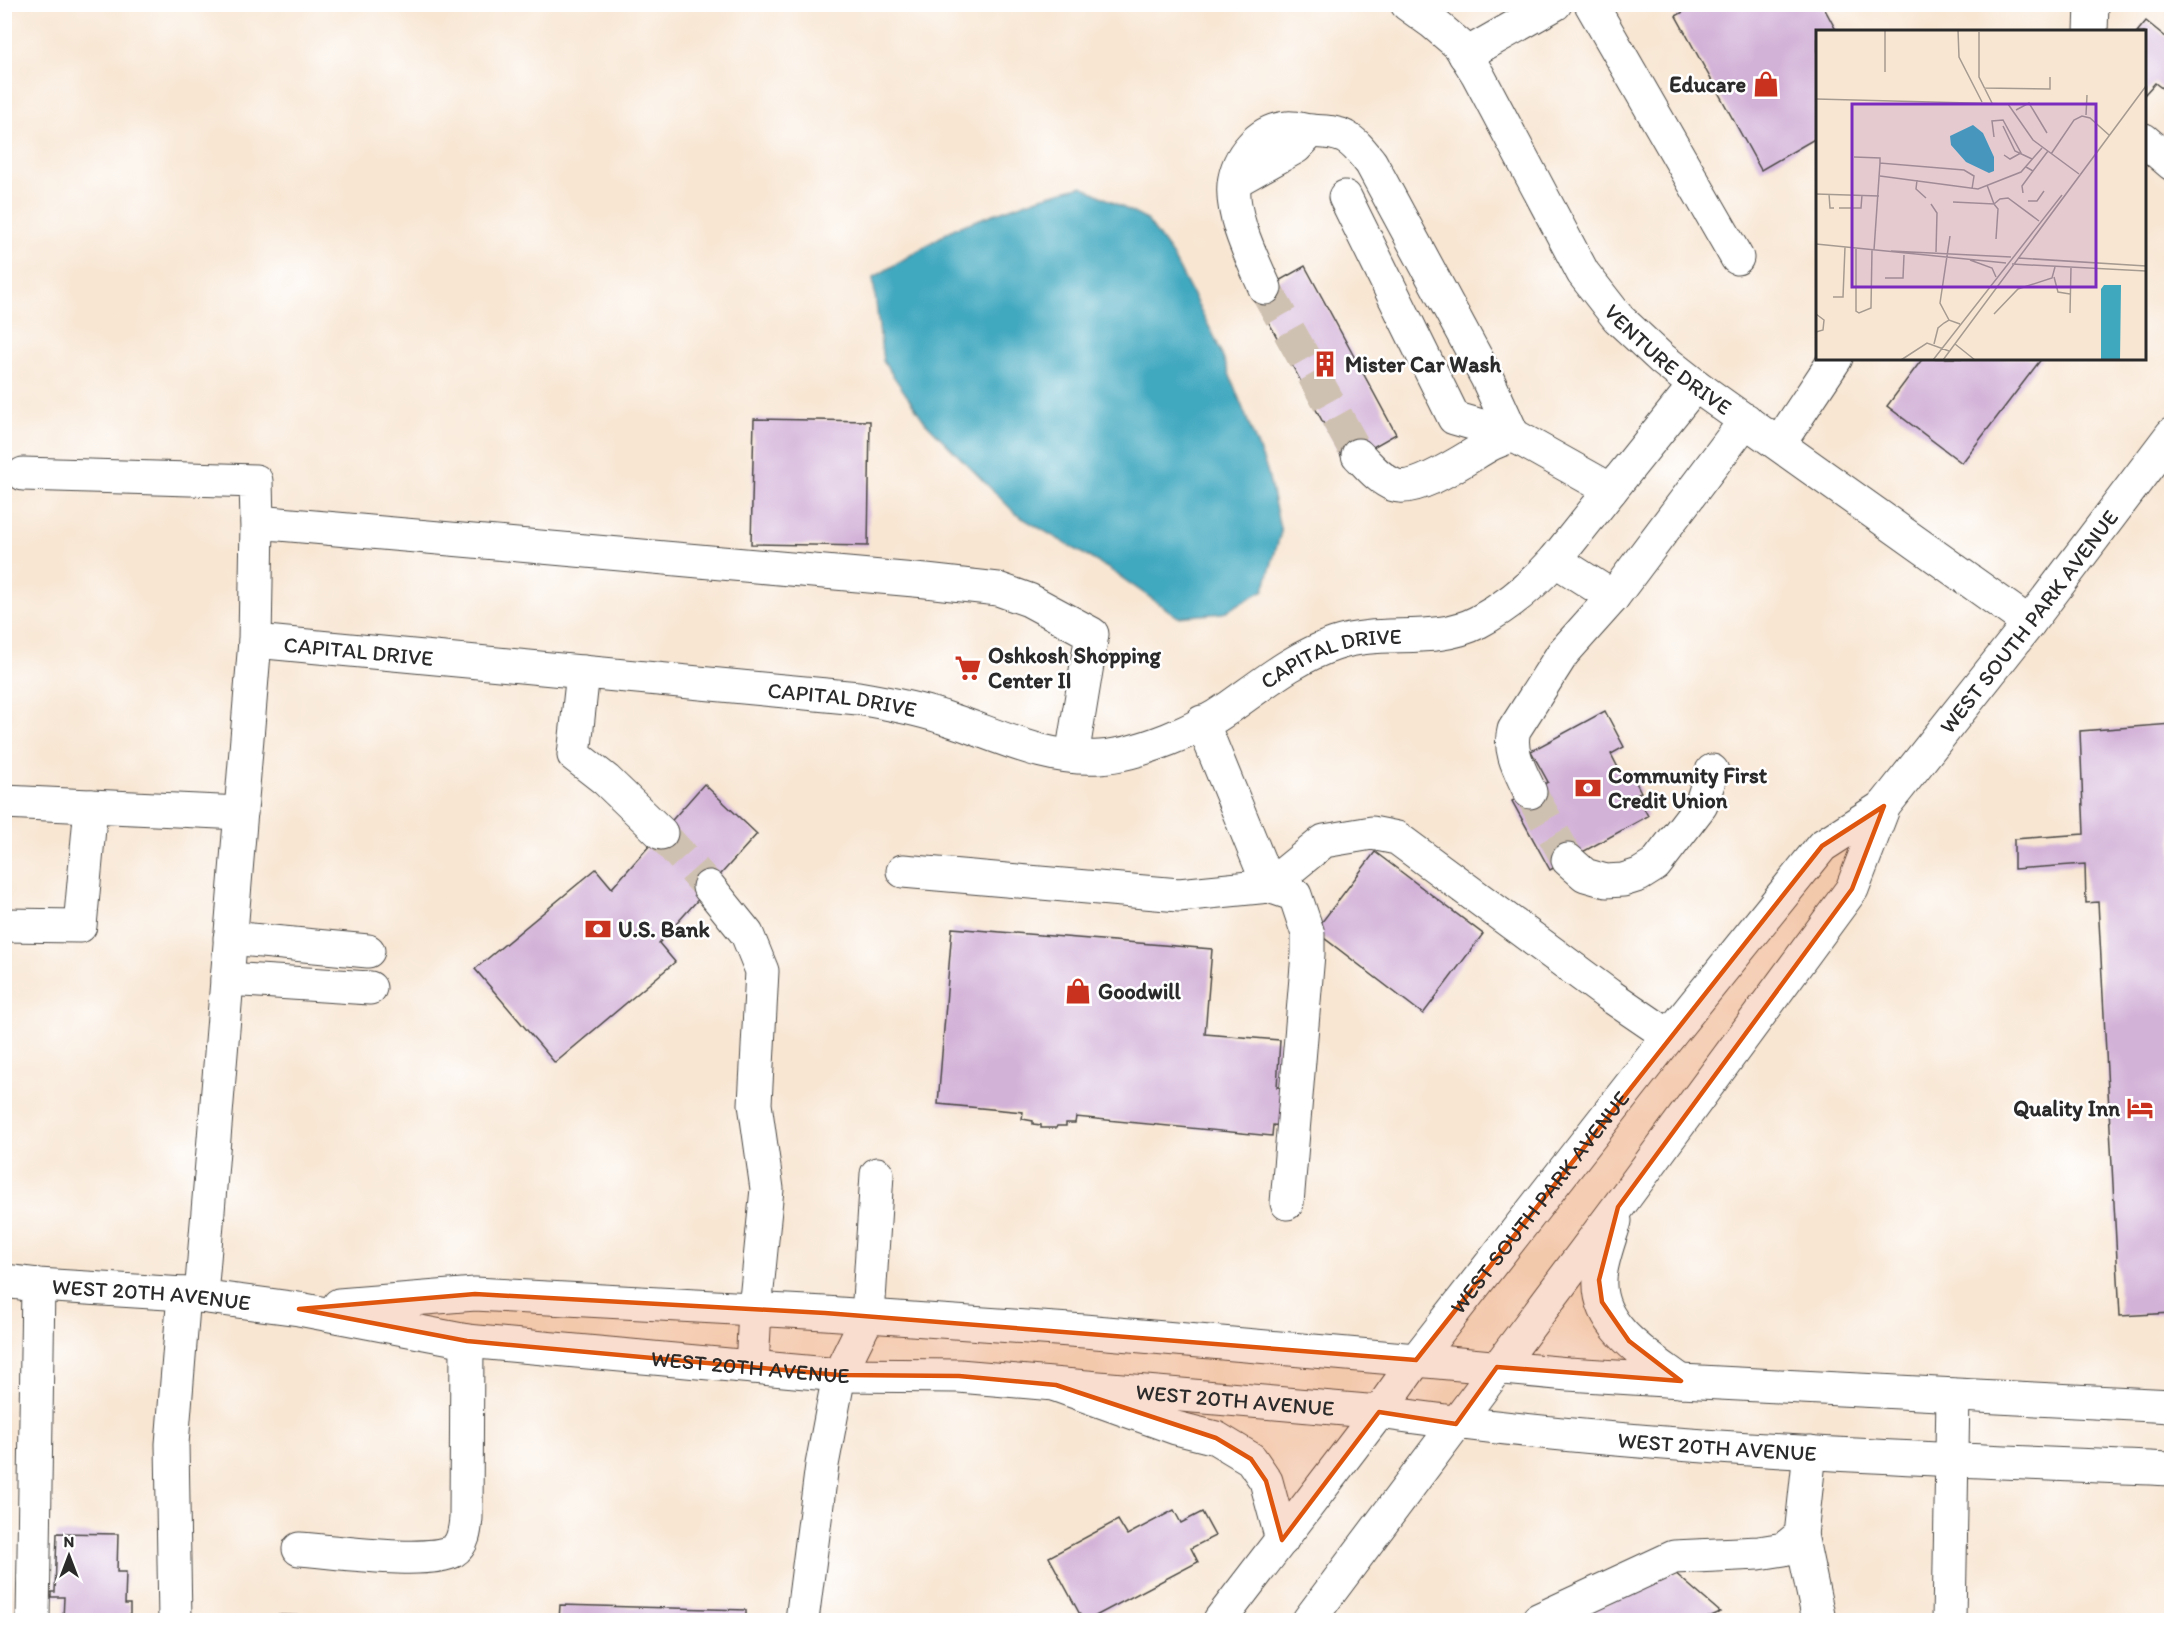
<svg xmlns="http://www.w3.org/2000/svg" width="2176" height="1625" font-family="Itim,sans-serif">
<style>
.water{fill:#3fa8bf;stroke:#356a75;stroke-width:1.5}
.building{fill:#d3b2d8}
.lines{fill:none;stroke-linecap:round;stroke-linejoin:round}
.minor-tunnel{stroke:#cfc1b1;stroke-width:33;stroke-dasharray:33 16;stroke-linecap:butt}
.minor-casing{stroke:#4a4744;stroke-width:35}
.major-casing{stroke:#4a4744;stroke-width:35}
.minor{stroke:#fff;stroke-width:33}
.major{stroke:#fff;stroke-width:33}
.marked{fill:#df570e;fill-opacity:0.2;stroke:#df570e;stroke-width:4.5;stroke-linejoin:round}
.labels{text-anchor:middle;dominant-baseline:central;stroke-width:5;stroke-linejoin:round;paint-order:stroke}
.poi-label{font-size:22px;font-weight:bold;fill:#2b2b2b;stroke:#fff;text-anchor:start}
.street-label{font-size:22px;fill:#2b2b2b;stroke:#fff}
.inset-road{fill:none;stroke:#a69b90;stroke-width:1.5}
.view{fill:#7b2cbf;fill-opacity:0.15;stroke:#7b2cbf;stroke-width:3}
.inset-edge{fill:none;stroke:#2b2b2b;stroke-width:3}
</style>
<rect width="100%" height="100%" fill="#fff"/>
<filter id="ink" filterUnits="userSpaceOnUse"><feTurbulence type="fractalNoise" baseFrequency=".0167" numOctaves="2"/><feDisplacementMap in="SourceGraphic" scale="12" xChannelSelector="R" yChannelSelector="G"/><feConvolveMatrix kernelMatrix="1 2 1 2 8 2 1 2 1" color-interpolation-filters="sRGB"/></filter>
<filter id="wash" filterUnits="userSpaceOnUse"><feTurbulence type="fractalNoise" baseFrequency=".008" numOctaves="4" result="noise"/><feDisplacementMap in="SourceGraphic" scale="24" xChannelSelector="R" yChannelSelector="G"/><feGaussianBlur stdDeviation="1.35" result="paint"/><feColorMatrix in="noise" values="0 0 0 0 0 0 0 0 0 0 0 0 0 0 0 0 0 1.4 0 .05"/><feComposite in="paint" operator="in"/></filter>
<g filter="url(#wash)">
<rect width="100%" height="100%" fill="#f8e6d3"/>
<path class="water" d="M1082,186L1147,220L1172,255L1216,340L1267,470L1281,532L1264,590L1223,613L1178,617L1109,569L1017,515L925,422L883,361L873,278L955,228L1041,197Z"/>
<g id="blocks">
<path class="building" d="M1697,4H1822L1837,32H1818V137L1761,170L1676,16Z
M2146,21L2167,38L2172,32V96L2155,83L2144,95V32H2137Z
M1305,266L1396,434L1345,463L1254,295Z
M1923,358H2042L1962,463L1887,406Z
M754,419L870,421L868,546L751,544Z
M1605,711L1624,747L1611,754L1624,779L1632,775L1641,792L1636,794L1648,816L1550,870L1512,801L1548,782L1531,751Z
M2172,724V1313L2120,1316L2098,902L2086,903L2085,864L2014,869V839L2084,834L2080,731Z
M704,784L757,834L659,943L675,962L555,1063L475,969L596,869L612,888Z
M1375,852L1483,934L1423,1014L1315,931Z
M952,928L1212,949L1205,1034L1280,1040L1277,1087L1309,1089L1308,1128L1273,1125L1272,1136L1076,1117L1075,1123H1066V1126H1057L1056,1128H1041V1125L1033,1124V1121L1022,1119L1023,1112L938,1104Z
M1174,1510L1181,1523L1202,1512L1215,1536L1191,1548L1198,1562L1088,1620H1083L1049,1557L1118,1520L1127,1535Z
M57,1533L118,1534L117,1572H126L125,1604H130V1620H63L64,1597H51V1592H55Z
M1674,1572L1720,1612L1703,1620H1572Z
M560,1605L746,1610V1620H559Z
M279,1615L340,1617V1620H280Z"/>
</g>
</g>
<g filter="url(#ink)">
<use href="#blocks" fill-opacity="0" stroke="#4a4744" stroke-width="1.5"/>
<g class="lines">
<path class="minor-tunnel" d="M1265,288L1358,455
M1530,792L1568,860
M661,833L709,887"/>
<g class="minor-casing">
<g id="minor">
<path id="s1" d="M1407,4L1432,22L1459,45L1478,75L1583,273L1618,318L1662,359L1695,385L2029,623"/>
<path d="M1591,4L1737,258"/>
<path d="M2091,32L2092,4"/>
<path d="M1465,55L1555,4"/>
<path d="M2144,140L2172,164"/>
<path d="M1235,181L1296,147L1311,131"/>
<path d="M1345,197L1454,418L1513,435L1611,490"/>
<path d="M1265,288C1252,258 1231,217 1234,184C1237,157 1259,130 1287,128C1294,127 1302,130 1309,131C1322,132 1333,131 1345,137C1356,143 1363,153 1371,163L1487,378L1513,435C1506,438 1498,441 1491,444C1470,455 1417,494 1394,485C1379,479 1369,466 1358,455"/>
<path d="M1779,444L1836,358"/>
<path d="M23,474L256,481L257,522"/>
<path d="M1555,560L1613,597L1746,420"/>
<path id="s2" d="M255,641L858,698C887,703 915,708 942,717C994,733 1044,761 1100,757C1140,754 1198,730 1230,707C1264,683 1295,657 1335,644C1381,628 1434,645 1478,622C1508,606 1532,586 1555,560L1695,385"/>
<path d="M583,672L574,755L606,780L661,833"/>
<path d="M1530,792C1521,772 1508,752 1514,730L1563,653L1613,597"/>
<path d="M4,802L241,813"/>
<path d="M1568,860L1585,875L1606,881L1623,880L1639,875L1655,865L1701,805L1712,771"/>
<path d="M903,871L1179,895L1269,886L1202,722"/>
<path d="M1269,886L1324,841L1372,833L1397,838L1609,995L1669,1036"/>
<path d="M1269,886L1295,895L1308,934V954L1287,1203"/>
<path d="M709,887L747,934L762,971L755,1104L767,1189L755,1310L752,1367"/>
<path d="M4,925L80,926L91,806"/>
<path d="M230,938L368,951"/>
<path d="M227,979L370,988"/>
<path id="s3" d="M4,1281L38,1285L184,1294L299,1309L467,1341L839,1375L959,1376L1379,1412"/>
<path d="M201,1296L255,641L257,522L926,581L998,589L1029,600L1092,634L1072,756"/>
<path d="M339,1305L475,1294L825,1313L1084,1331L1416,1360"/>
<path d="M1801,1535L1819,1620"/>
<path d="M299,1549C331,1551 427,1565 453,1551C464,1544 465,1529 466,1518L467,1341"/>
<path d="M33,1620L38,1285"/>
<path d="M175,1620L172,1444L184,1294"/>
<path d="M802,1620L822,1465L839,1375L868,1316L877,1174"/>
<path d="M1538,1620L1674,1557L1759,1553L1784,1549L1801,1535L1810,1452"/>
<path d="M1949,1620L1953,1395"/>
</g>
</g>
<g class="major-casing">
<g id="major">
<path d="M1615,1221C1610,1238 1600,1264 1600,1280C1597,1327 1649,1357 1681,1381"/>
<path d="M1416,1360L1568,1374L1681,1381L2172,1406"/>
<path d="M1056,1385L1176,1428L1216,1438L1251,1459L1266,1481L1282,1540"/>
<path id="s4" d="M1379,1412C1641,1450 1907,1458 2172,1469"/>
<path id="s5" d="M1220,1620L1379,1412L1416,1360L1669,1036L1822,846L1884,806"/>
<path id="s6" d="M1309,1620L1618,1207L1852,889L1884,806L2029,623L2172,434"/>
</g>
</g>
<use href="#minor" class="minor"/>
<use href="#major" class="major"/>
</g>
</g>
<path class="marked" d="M1884,806L1852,889L1618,1207L1599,1280L1602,1302L1629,1341L1681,1381L1497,1367L1456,1424L1379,1412L1282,1540L1266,1481L1251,1459L1216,1438L1056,1385L959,1376L839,1375L467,1341L299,1309L475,1294L825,1313L1416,1360L1822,846Z"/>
<defs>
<g id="shop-bare" transform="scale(2.07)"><path d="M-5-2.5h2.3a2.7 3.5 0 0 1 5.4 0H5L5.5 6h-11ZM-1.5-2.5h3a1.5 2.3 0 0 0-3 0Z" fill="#c8321e" stroke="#fff" stroke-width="2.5" paint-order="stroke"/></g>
<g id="building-bare" transform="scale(2.07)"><path d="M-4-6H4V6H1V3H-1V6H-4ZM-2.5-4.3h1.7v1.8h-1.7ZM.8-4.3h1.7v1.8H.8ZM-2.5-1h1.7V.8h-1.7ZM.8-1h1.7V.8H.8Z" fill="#c8321e" stroke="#fff" stroke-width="2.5" paint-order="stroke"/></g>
<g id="supermarket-bare" transform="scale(2.07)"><path d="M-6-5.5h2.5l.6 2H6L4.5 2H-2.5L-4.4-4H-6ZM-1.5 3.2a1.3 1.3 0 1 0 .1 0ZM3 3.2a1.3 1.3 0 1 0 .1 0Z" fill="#c8321e" stroke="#fff" stroke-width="2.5" paint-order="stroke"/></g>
<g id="bank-bare" transform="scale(2.07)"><path d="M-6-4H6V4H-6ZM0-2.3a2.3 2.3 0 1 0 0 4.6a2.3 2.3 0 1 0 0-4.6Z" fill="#c8321e" stroke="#fff" stroke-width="2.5" paint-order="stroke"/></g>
<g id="hotel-bare" transform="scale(2.07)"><path d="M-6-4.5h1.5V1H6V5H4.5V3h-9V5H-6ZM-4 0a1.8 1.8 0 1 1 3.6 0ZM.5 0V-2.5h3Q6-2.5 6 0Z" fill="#c8321e" stroke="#fff" stroke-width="2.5" paint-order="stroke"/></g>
</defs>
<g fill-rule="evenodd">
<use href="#shop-bare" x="1766" y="84"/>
<use href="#building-bare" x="1325" y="364"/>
<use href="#supermarket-bare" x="968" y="668"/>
<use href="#bank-bare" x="1588" y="788"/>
<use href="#bank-bare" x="598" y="929"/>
<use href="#shop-bare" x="1078" y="991"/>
<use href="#hotel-bare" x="2140" y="1108"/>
</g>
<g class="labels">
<g class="poi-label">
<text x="1746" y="84" text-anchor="end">Educare</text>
<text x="1345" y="364">Mister Car Wash</text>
<text x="988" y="655">Oshkosh Shopping<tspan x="988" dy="25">Center II</tspan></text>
<text x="1608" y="775">Community First<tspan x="1608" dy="25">Credit Union</tspan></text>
<text x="618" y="929">U.S. Bank</text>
<text x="1098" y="991">Goodwill</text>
<text x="2120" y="1108" text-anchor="end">Quality Inn</text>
</g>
<g class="street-label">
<text stroke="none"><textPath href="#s1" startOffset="448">VENTURE DRIVE</textPath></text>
<text stroke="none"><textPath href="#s6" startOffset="1234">WEST SOUTH PARK AVENUE</textPath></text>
<text stroke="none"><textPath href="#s2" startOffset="104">CAPITAL DRIVE</textPath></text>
<text stroke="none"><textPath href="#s2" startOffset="1112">CAPITAL DRIVE</textPath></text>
<text stroke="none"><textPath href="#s2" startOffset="590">CAPITAL DRIVE</textPath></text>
<text stroke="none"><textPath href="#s5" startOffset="526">WEST SOUTH PARK AVENUE</textPath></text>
<text stroke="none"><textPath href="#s3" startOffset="148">WEST 20TH AVENUE</textPath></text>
<text stroke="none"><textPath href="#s3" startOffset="752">WEST 20TH AVENUE</textPath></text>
<text stroke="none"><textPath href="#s3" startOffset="1238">WEST 20TH AVENUE</textPath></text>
<text stroke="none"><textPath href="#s4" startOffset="340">WEST 20TH AVENUE</textPath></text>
</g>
</g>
<g transform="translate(1816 30)">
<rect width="330" height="330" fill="#f8e6d3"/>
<path d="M157,95L167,103L178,127V141L173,143L150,132L135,115L134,106ZM288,255H305L304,330H285V259Z" fill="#3fa8bf"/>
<path class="inset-road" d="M142,0L143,27L166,72M163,2V47L176,73M69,42V0M168,58L234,59V47M0,69L192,74L217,110L263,144M200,80L213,73L231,103M270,85L271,65M187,96L199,121L216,129M178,107L176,91L187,90L205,123L194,129L188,125M235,124L258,90L266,86L274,88L293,105M38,127L64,128V133M210,137L217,141L232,121M64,146L162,159L205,142L226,118M101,150L100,159L110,168M207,163L206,156L217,141M0,164L63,166M13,164L14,178H18M212,171H221L228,161M137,172L178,174L171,155M115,174L121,183L120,222M23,178H45L46,165M180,209L182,179L178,174L184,169L192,168L223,191M0,214L190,233M40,219V281L43,283L55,278L56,220M58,220L64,133L148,140L158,146L156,159M75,221L195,227M202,228L330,236M154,230L176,238L180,247M196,234L330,241M238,247L242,262L254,264M69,248H87L88,225M17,267H27L29,217M254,283L255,237M0,284L8,290L7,300L0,302M178,284L202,259L236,248L239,237M133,290L124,273L134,206M118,314L122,298L128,293L133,290L144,294M139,314L159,330M85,330L111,313L133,321M117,330L246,165M127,330L330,56"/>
<path class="view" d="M36,74H280V257H36Z"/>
<rect width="330" height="330" class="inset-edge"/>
</g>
<rect width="2176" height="1625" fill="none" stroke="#fff" stroke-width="24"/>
<g transform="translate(69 1556)" stroke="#ffffff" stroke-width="4.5" paint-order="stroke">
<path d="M0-4.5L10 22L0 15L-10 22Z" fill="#2b2b2b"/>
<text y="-9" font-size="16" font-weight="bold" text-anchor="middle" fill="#2b2b2b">N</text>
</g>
</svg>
